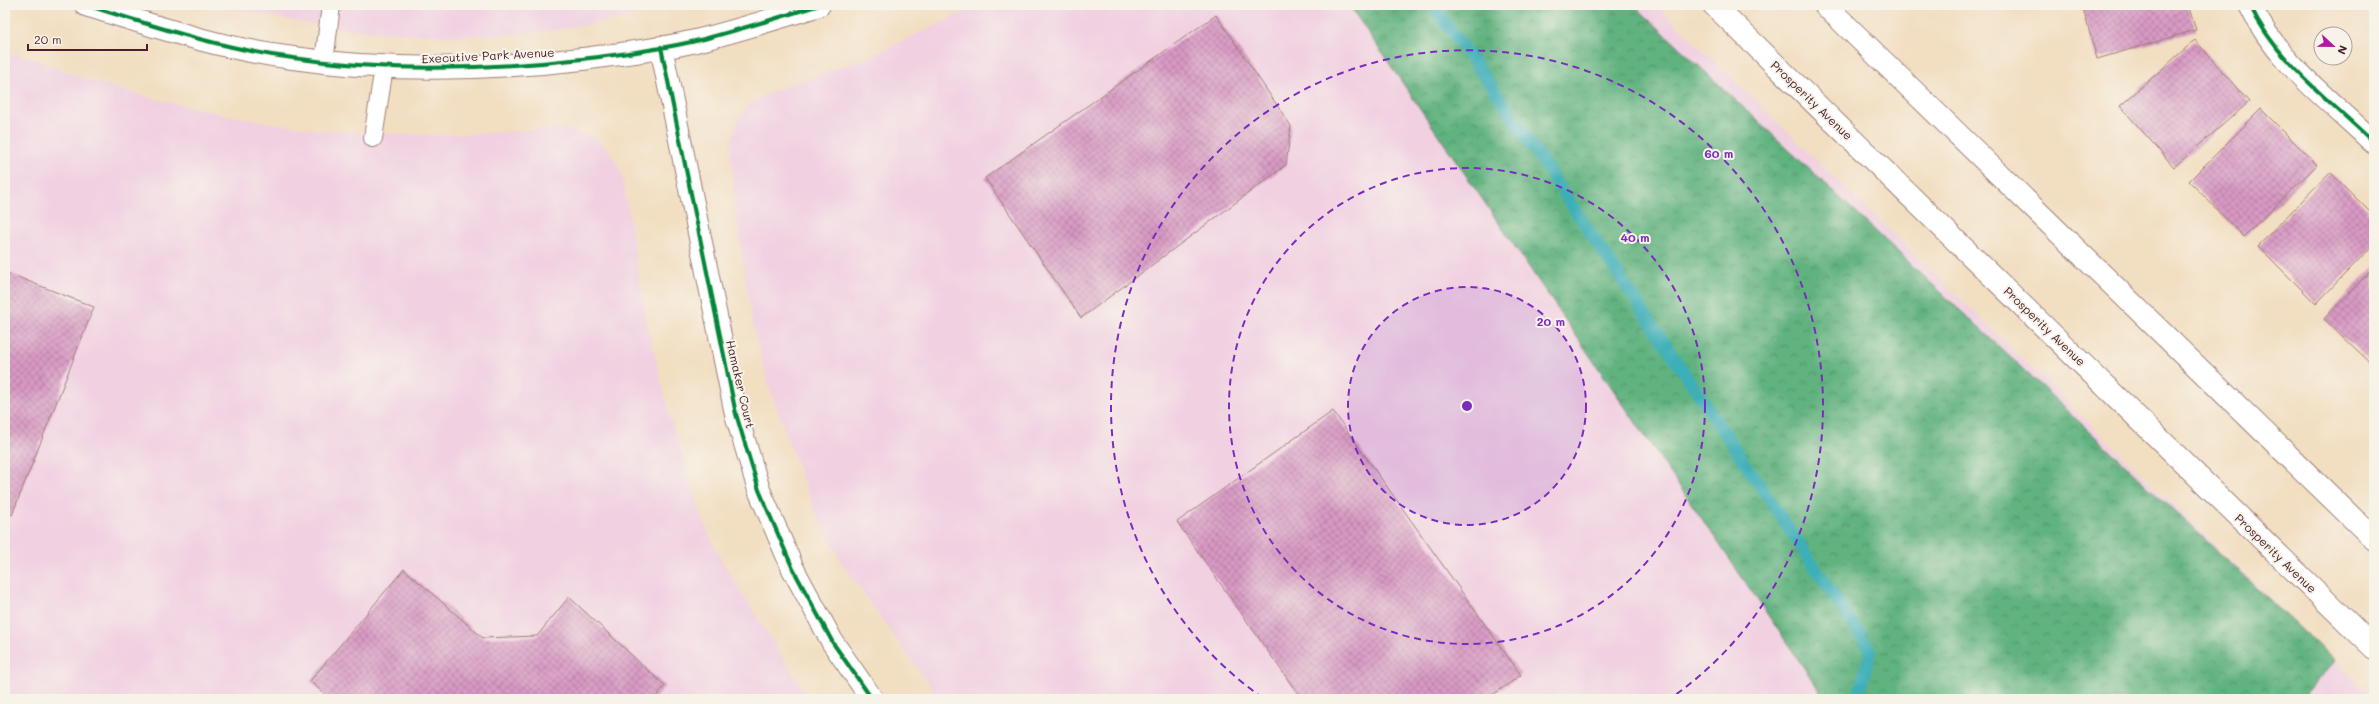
<svg xmlns="http://www.w3.org/2000/svg" width="2379" height="704" font-family="Mali,sans-serif">
<style>
.built{fill:#f1d0e2}
.forest{fill:url(#forest-crowns);stroke:#556855}
.lines{fill:none;stroke-linecap:round;stroke-linejoin:round}
.stream{stroke:#3eafb8;stroke-width:12}
.building{fill:url(#building-cross-hatch)}
.lane-casing{stroke:#9e7e76;stroke-width:20}
.street-casing{stroke:#9e7e76;stroke-width:24}
.secondary-casing{stroke:#9e7e76;stroke-width:24}
.lane{stroke:#fff;stroke-width:18}
.street{stroke:#fff;stroke-width:22}
.secondary{stroke:#fff;stroke-width:22}
.cycleway-casing{stroke:#f7f3e8;stroke-width:6}
.cycleway{stroke:#00873e;stroke-width:4}
.ring{fill:none;stroke:#7b2cbf;stroke-width:2;stroke-dasharray:7 5}
.labels{text-anchor:middle;dominant-baseline:central;stroke-width:4;stroke-linejoin:round;paint-order:stroke}
.street-label{font-size:12px;fill:#4a1f2b;stroke:#f7f3e8}
.centre{fill:#7b2cbf;stroke:#f7f3e8;stroke-width:2}
.ring-label{font-size:12px;text-anchor:middle;font-weight:bold;fill:#7b2cbf;stroke:#f7f3e8;stroke-width:4;stroke-linejoin:round;paint-order:stroke}
</style>
<defs>
<pattern id="forest-crowns" width="20" height="18" patternUnits="userSpaceOnUse"><rect width="20" height="18" fill="#60b27f"/><path d="M2 6a3 3 0 1 1 6 0M12 15a3 3 0 1 1 6 0" fill="none" stroke="#519068"/></pattern>
<pattern id="building-cross-hatch" width="8" height="8" patternUnits="userSpaceOnUse"><rect width="8" height="8" fill="#d89ac4"/><path d="M0 0l8 8M0 8l8-8" fill="none" stroke="#b17d9f"/></pattern>
</defs>
<rect width="100%" height="100%" fill="#f7f3e8"/>
<filter id="ink" filterUnits="userSpaceOnUse"><feTurbulence type="fractalNoise" baseFrequency=".025" numOctaves="2"/><feDisplacementMap in="SourceGraphic" scale="8" xChannelSelector="R" yChannelSelector="G"/><feConvolveMatrix kernelMatrix="1 2 1 2 8 2 1 2 1" color-interpolation-filters="sRGB"/></filter>
<filter id="wash" filterUnits="userSpaceOnUse"><feTurbulence type="fractalNoise" baseFrequency=".012" numOctaves="4" result="noise"/><feDisplacementMap in="SourceGraphic" scale="16" xChannelSelector="R" yChannelSelector="G"/><feGaussianBlur stdDeviation="0.9" result="paint"/><feColorMatrix in="noise" values="0 0 0 0 0 0 0 0 0 0 0 0 0 0 0 0 0 1.4 0 .05"/><feComposite in="paint" operator="in"/></filter>
<g filter="url(#wash)">
<rect width="100%" height="100%" fill="#f2dec1"/>
<path class="built" d="M217,5H683L626,18L558,30L499,35L450,36L329,28Z
M979,5H1656L2374,699H939L844,567L815,511L789,443L769,386L753,327L737,224L730,144L739,117L750,104L768,93L866,58Z
M5,52L34,59L85,79L150,98L221,114L284,125L328,131L416,135H456L563,128L589,135L609,150L622,174L647,325L670,416L703,520L717,553L809,699H5Z"/>
<path class="forest" d="M1349,5H1634L2335,661L2302,699H1818L1820,691Z"/>
<g class="lines">
<path class="stream" d="M1432,5L1491,85L1871,651L1857,699"/>
</g>
<g id="blocks">
<path class="building" d="M2082,5H2188L2196,30L2097,59Z
M2367,5H2374V16Z
M1216,15L1291,126L1286,165L1081,318L985,178Z
M2195,40L2249,102L2174,167L2120,106Z
M2261,109L2317,165L2244,237L2189,181Z
M2330,172L2374,216V244L2316,304L2258,246Z
M2374,267V366L2324,319Z
M5,272L94,307L12,515L5,512Z
M1333,411L1521,675L1487,699H1308L1296,691L1177,522Z
M404,569L483,638L537,636L569,597L665,686L654,699H330L310,681Z"/>
</g>
</g>
<g filter="url(#ink)">
<use href="#blocks" fill-opacity="0" stroke="#9e7e76" stroke-width="1"/>
<g class="lines">
<g class="lane-casing">
<path id="lane" d="M324,62L331,5
M373,138L384,67"/>
</g>
<g class="street-casing">
<path id="street" d="M86,5C154,26 222,49 293,58C389,72 486,70 582,59C622,54 664,49 704,39C742,29 781,17 819,5
M2250,5C2276,62 2330,100 2374,143
M661,47L736,414L759,490L793,569L833,643L872,699"/>
</g>
<g class="secondary-casing">
<path id="secondary" d="M1714,5L2374,648
M1825,5L2374,539"/>
</g>
<use href="#lane" class="lane"/>
<use href="#street" class="street"/>
<use href="#secondary" class="secondary"/>
<g class="cycleway-casing">
<path id="cycleway" d="M86,5C154,26 222,49 293,58C389,72 486,70 582,59C622,54 664,49 704,39C742,29 781,17 819,5
M2250,5C2276,62 2330,100 2374,143
M661,47L736,414L759,490L793,569L833,643L872,699"/>
</g>
<use href="#cycleway" class="cycleway"/>
</g>
</g>
<circle cx="1467" cy="406" r="119" fill="#7b2cbf" fill-opacity=".12"/>
<g class="ring">
<circle cx="1467" cy="406" r="119"/>
<circle cx="1467" cy="406" r="238"/>
<path d="M1263 698A356 356 0 1 1 1671 698"/>
</g>
<g class="labels">
<g class="street-label">
<text transform="translate(488 55) rotate(-3)">Executive Park Avenue</text>
<text transform="translate(1812 100) rotate(44)">Prosperity Avenue</text>
<text transform="translate(2045 326) rotate(44)">Prosperity Avenue</text>
<text transform="translate(741 384) rotate(77)">Hamaker Court</text>
<text transform="translate(2276 553) rotate(44)">Prosperity Avenue</text>
</g>
</g>
<circle cx="1467" cy="406" r="6" class="centre"/>
<g class="ring-label">
<text x="1719" y="158">60 m</text>
<text x="1635" y="242">40 m</text>
<text x="1551" y="326">20 m</text>
</g>
<rect width="2379" height="704" fill="none" stroke="#f7f3e8" stroke-width="20"/>
<g transform="translate(2333 46) rotate(112)"><circle r="19" fill="#f7f3e8" stroke="#b29e9c"/>
<path d="M0-3L7 15L0 10L-7 15Z" fill="#b5179e"/>
<text y="-6" font-size="11" font-weight="bold" text-anchor="middle" fill="#4a1f2b">N</text>
</g>
<path d="M28 44v6h119v-6" fill="none" stroke="#4a1f2b" stroke-width="2"/>
<text x="34" y="44" font-size="12" fill="#4a1f2b" stroke="#f7f3e8" stroke-width="3" paint-order="stroke">20 m</text>
</svg>
